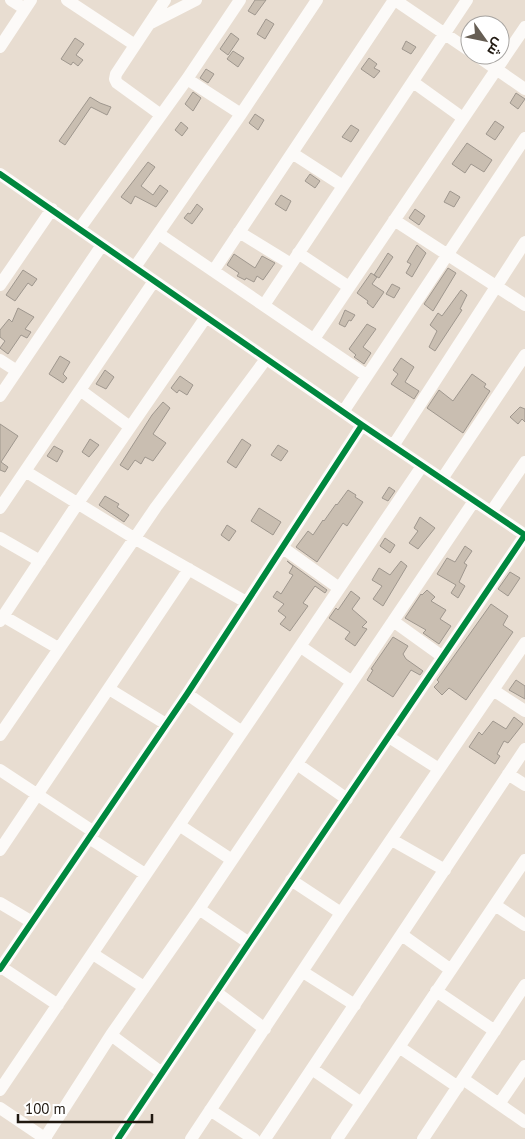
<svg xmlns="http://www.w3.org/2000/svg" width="525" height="1139" font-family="'PT Sans',Cairo,sans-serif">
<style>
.building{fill:#c9beb1;stroke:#9f978e}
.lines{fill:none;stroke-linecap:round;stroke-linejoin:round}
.minor{stroke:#fcfaf8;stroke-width:12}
.cycleway-casing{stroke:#fff;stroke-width:9}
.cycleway{stroke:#00873e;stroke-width:6}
</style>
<rect width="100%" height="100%" fill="#e8ddd1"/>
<path class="building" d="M255,0H266L255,15L248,11Z
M266,19L274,24L265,39L257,34Z
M231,33L239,39L228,55L220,49Z
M75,38L84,44L76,55L83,60L78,66L73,62L71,65L61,59Z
M406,41L416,47L411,54L402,49Z
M233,51L244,58L238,67L227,59Z
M369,58L377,64L374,68L380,71L374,78L361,69Z
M206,69L214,74L208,83L200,78Z
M193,92L201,98L193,111L185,104Z
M516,93L525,99L518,109L510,103Z
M90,97L100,103L111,107L107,115L91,107L65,145L59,141Z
M255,114L264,120L258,130L249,123Z
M495,121L504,127L495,140L486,134Z
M181,122L188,128L182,136L175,130Z
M351,125L359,130L351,142L342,137Z
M467,143L492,160L484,172L471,164L465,173L452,164Z
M148,162L155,167L141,186L153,195L160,185L168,191L156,207L135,196L131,204L121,197Z
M310,174L320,181L315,188L305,181Z
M450,191L460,197L454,207L444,202Z
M281,195L291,201L286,211L275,204Z
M197,204L203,209L192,224L184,218L188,213L190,214Z
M415,209L425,216L419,225L409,218Z
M417,245L426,253L412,277L406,273L411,264L407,262Z
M388,253L393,257L379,278L374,275Z
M234,254L255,268L262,256L275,263L263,280L257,276L254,282L246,278L245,280L237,276L239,273L227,265Z
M448,268L456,273L433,311L424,304Z
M23,270L37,279L32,286L28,283L15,301L6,295Z
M371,273L377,277L372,284L384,292L373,308L367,303L368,301L357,293Z
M392,284L400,288L394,298L386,294Z
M461,290L467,295L460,309L462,310L435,351L429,347L437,331L430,325L438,313L442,316Z
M18,308L34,317L25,329L31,332L27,338L21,335L8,354L0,348L5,341L0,337V330L9,319L12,322Z
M345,310L355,315L351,321L349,320L345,327L339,324Z
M367,324L376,329L363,347L371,353L364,364L354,357L356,355L349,349Z
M60,356L70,362L63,374L67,378L63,383L49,374Z
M401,358L414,367L405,382L419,391L414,399L391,384L398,374L393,370Z
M105,370L114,377L106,389L96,384Z
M472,374L486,384L484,387L490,391L463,433L427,408L439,390L453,401Z
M180,376L193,385L187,395L179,390L177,393L171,388Z
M163,402L170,408L153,434L166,443L153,461L145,457L141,464L135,460L128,470L120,465L152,415Z
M520,407L525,409V422L522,419L518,424L510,417Z
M0,424L18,436L1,462L8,467L5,472L0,470Z
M90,439L99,445L89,457L82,452Z
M242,439L251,445L236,468L227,462Z
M278,445L288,451L281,461L271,455Z
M54,446L63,451L57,462L47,456Z
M389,487L395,491L388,501L382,498Z
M348,490L356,495L355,497L363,502L347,526L343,523L317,562L296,547L308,531L313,535L323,520L324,521L336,504L337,505Z
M105,496L119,504L117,507L129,515L124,522L99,505Z
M259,508L281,522L273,535L251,521Z
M420,517L435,528L418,549L409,543L418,531L414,528Z
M227,525L236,531L229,541L221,535Z
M385,538L395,545L390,553L380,546Z
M465,546L472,551L464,563L467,565L459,582L465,586L458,598L451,593L456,585L437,574L447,558L455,562Z
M287,561L327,590L325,593L315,586L303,603L308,606L290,631L280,624L286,617L278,611L284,604L273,597L277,591L281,594L293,575L289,573L293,566Z
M401,561L407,566L383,606L373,599L382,586L372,580L379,568L390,575Z
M510,572L520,578L508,596L498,589Z
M427,590L435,597L431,601L446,610L440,619L451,626L439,644L423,633L426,630L405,618L421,594L422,595Z
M351,591L360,598L352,609L367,622L362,627L367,629L355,646L345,639L350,632L329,618L336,608L338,610Z
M491,604L508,616L503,625L513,632L466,700L449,688L442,695L434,687L439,682L437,680Z
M393,637L408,646L403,654L406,659L423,671L420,675L411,670L393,697L367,680L373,670L371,669Z
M516,680L525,686V699L509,690Z
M514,717L523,724L508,743L504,741L497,754L500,756L495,764L469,747L479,732L482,735L493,721L506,729Z"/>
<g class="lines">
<path class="minor" d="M11,0L25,9
M67,0L135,45
M395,0L470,51
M151,23L196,0
M0,47L31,0
M476,55L525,89
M187,79L241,114
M413,82L463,118
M161,115L117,83L115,79L116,74L165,0
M292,153L343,186
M0,174L362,425L187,694L0,969
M394,220L525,305
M80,228L187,79L240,0
M239,232L291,264
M159,234L366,375
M298,253L349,287
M135,267L241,114L317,0
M214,270L394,0
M0,285L52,209
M264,305L467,0
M314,339L525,27
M0,360L17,371
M80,390L130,427
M0,396L102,245
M343,412L525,138
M393,446L525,242
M25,471L134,538L246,602
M442,479L525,355
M0,508L154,281
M491,512L525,462
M0,538L40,561
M283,548L339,588
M3,616L58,648
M0,621L78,503L206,317
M393,621L443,657
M301,647L352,682
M109,689L166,724
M493,690L525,711
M187,694L242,732
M0,735L156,507L266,359
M389,737L439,769
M297,764L347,799
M0,770L94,832
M508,774L525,785
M179,825L232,860
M89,838L145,874
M392,840L445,870
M0,850L189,569
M291,880L341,913
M0,903L32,922
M495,905L525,925
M199,909L249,943
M402,935L451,970
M93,954L144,987
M1,967L58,1005
M303,972L355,1005
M436,991L495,1031
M216,992L265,1029
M111,1035L162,1073
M399,1047L458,1087
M312,1069L361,1103
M463,1079L525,1122
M0,1090L422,466
M499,1104L525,1066
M0,1108L46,1139
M210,1110L254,1139
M45,1138L111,1035L199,909L474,501
M118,1139L249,943L525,535L362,425
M191,1139L341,913L525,643
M265,1139L525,749
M337,1139L525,860
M423,1139L525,985"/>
<g class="cycleway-casing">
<path id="cycleway" d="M0,174L362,425L187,694L0,969
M118,1139L249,943L525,535L362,425"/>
</g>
<use href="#cycleway" class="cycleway"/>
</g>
<g transform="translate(485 40) rotate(123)"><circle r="24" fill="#ffffff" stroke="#a6a3a0"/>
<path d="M0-4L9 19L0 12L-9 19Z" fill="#665e54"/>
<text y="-8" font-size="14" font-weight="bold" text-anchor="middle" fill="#201911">ش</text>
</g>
<path d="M18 1114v8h134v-8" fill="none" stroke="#201911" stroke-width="2.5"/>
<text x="25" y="1114" font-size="15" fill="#201911" stroke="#ffffff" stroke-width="4" paint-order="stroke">100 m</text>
</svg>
